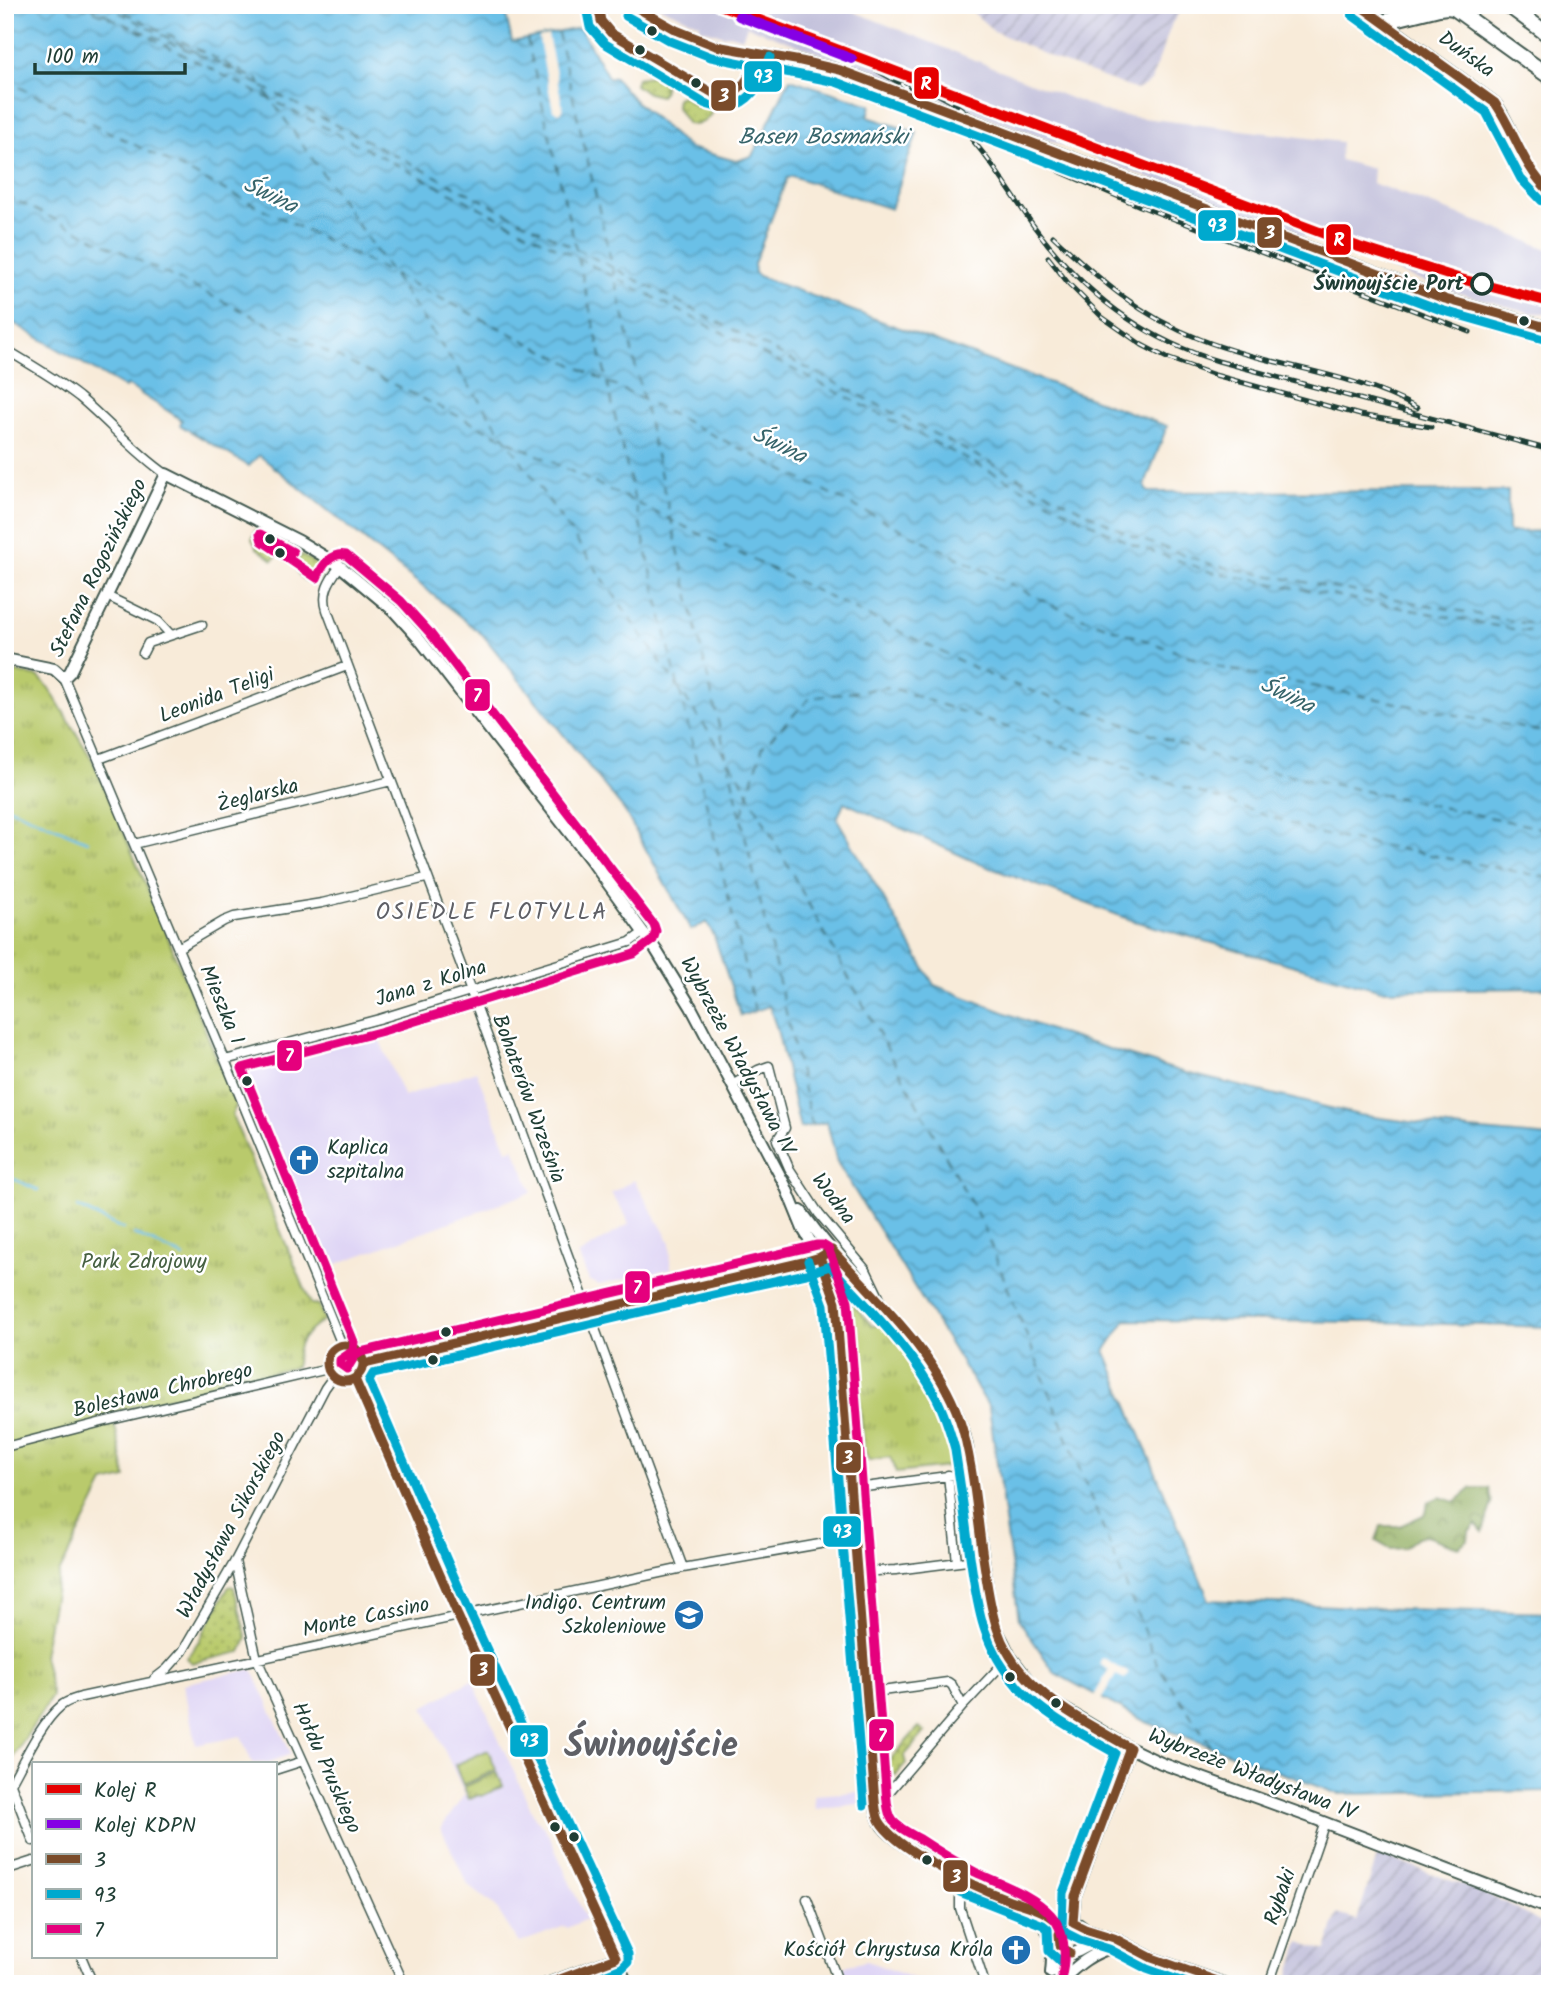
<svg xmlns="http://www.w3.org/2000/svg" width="1555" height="1989" font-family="Kalam,sans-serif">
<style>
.built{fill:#dfd5f5}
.industrial{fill:url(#industrial-furrows)}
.railway{fill:#c3c1db}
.grass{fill:url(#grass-dots);stroke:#6c8450;stroke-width:2}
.forest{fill:url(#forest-crowns);stroke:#58764a;stroke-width:2}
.park{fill:url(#park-tufts);stroke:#6c8450;stroke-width:2}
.garden{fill:#b9ca6c;stroke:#6c8450;stroke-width:2}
.water{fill:url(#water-waves);stroke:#447e8e;stroke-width:2}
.pier{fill:#f8ebd9}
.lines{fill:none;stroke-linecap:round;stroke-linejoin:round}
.stream{stroke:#6ac0e7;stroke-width:2.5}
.ferry{stroke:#36646a;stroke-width:2;stroke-dasharray:9 7;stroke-linecap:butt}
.minor-casing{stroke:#40574d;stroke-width:11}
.tertiary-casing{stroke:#40574d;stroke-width:14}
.trunk-casing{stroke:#40574d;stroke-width:18}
.minor{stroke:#fff;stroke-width:8}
.tertiary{stroke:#fff;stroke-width:10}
.trunk{stroke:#fff;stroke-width:14}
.rail-casing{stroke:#1f3d34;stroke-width:5}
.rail{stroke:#fff;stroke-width:2.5;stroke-dasharray:8;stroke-linecap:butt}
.bus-1-casing{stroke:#fff;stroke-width:14}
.bus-2-casing{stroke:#fff;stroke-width:14}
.bus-3-casing{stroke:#fff;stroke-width:14}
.bus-1{stroke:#7a4b2a;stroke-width:9}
.bus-2{stroke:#00a9ce;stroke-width:9}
.bus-3{stroke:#e5007d;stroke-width:9}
.rail-1-casing{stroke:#fff;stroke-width:16}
.rail-2-casing{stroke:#fff;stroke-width:16}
.rail-1{stroke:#e50000;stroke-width:10}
.rail-2{stroke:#8500e5;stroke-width:10}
.bus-dot{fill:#1f3d34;stroke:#fff;stroke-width:2.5}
.stop-dot{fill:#fff;stroke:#1f3d34;stroke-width:3.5}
.labels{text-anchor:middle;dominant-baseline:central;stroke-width:5;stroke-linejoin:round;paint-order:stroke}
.street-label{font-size:21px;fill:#1f3d34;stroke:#fff}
.stop-label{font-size:21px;font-weight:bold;fill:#1f3d34;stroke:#fff;text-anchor:end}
.poi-label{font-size:21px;fill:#1f3d34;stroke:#fff;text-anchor:end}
.park-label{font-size:21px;fill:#466042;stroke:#fff}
.water-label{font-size:23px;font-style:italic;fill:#36646a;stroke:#fff}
.neighbourhood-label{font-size:23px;letter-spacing:2px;fill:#5f6066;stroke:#fff}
.town-label{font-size:35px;font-weight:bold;fill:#5f6066;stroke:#fff}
.line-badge{stroke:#fff;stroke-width:2.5}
.badge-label{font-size:19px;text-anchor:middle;font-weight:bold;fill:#fff}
</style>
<defs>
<pattern id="industrial-furrows" width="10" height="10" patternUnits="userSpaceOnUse" patternTransform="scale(1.75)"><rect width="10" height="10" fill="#c3c1db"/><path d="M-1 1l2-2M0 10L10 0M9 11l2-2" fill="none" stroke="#9e9eb2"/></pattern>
<pattern id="grass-dots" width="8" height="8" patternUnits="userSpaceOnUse" patternTransform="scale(1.75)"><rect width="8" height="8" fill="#b9ca6c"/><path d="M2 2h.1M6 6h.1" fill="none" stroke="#96a55a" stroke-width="1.8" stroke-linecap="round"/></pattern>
<pattern id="forest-crowns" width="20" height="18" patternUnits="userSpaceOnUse" patternTransform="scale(1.75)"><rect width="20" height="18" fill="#92ae60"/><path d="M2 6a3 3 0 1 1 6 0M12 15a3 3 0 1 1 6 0" fill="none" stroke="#778f50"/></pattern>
<pattern id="park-tufts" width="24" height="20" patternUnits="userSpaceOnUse" patternTransform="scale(1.75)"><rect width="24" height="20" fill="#b9ca6c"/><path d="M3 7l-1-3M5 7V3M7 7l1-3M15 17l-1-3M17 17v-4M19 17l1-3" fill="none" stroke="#96a55a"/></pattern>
<pattern id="water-waves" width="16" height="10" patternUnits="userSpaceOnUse" patternTransform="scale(1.75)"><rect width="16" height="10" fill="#6ac0e7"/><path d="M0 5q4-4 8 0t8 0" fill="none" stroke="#579dbc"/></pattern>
</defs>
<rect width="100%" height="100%" fill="#fff"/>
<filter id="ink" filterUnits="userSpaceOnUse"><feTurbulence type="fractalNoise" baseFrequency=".0143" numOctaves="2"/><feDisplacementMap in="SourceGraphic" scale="14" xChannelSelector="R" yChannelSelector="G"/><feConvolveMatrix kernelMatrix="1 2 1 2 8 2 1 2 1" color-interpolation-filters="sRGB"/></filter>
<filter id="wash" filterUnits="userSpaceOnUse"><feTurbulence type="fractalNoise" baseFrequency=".00686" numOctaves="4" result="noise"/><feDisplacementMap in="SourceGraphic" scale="28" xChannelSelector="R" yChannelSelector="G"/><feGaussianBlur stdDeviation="1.57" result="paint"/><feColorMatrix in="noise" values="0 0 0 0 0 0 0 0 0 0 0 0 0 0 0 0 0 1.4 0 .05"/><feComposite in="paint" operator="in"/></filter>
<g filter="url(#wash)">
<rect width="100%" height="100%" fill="#f8ebd9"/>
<path class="built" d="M374,1027L404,1097L476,1071L507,1150L514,1148L532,1192L323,1269L239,1071L243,1062Z
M634,1180L670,1242L671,1269L599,1285L589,1280L578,1255L629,1224L626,1216L611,1193Z
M252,1669L291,1754L267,1763H252L241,1736L196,1745L183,1684Z
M472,1680L535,1818L544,1826L550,1838L586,1919L567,1928L565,1926L519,1943L495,1906L468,1885L441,1828L465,1794L424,1707Z
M858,1792L859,1804L815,1809L814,1795Z
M867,1961L926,1983L929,1984H850L843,1966Z"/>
<path class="industrial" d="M967,5H1185L1172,23L1151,81L1137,90L1059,61L994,31L968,8Z
M1378,1854L1460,1884L1507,1903L1539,1922L1550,1921V1984H1290L1288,1979L1300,1942L1326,1951L1337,1914L1357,1920Z"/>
<path class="railway" d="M655,5H837L1110,114L1341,142L1340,160L1373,169L1372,183L1487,225L1550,250V313H1532L1440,288L747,26L742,38L730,34L724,36L699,28L700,24Z"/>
<path class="grass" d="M658,75C666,79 666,90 660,96L648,93L635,85L637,78Z
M683,96L694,105L709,109L711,114L705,121L696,125L688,124L676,106L677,98Z
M256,530L284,544L286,548L282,555L278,554L273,560L257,548L252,539Z
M301,555L322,566L320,574L323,577C306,590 288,571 301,555Z
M229,1586L234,1587L247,1639L241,1652L192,1663L187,1658L200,1639Z
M919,1727L925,1732L904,1756L906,1764L896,1775L890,1772L888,1762Z"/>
<path class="forest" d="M1472,1488H1489L1492,1502L1483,1532L1476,1524L1469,1531L1468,1540L1458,1547L1426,1536L1418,1537L1404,1548L1390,1549L1376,1541L1381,1526H1400L1426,1514L1428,1502L1440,1497L1455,1502Z"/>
<path class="park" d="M5,669L39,677L49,688L93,761L160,918L236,1106L232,1115L311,1304L319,1305L324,1320C305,1333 295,1342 296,1367L112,1412L126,1478L104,1483L59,1573L43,1655L52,1696L5,1770Z
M853,1304L872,1326L883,1325L888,1327C911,1355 973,1428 956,1466L896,1473L894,1465L890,1457L869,1460L864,1450L851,1305Z
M497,1772L503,1786L482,1796L479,1795L469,1799L464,1787Z"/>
<path class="garden" d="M333 1363a12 12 0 1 1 24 0a12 12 0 1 1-24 0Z
M488,1750L496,1770L463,1785L455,1765Z"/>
<path class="water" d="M5,5H504L512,42L580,28L609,79L614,77L635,101L689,148L736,161L752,156L790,79L871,105L868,117L917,133L891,209L792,176L787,178L754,264L755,273L758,276L1167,426L1145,485L1146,490L1149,492L1508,491V530L1510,532L1550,531V988L1381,990L1134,921L980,864L844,802L837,819L934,985L1055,1032L1182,1072L1359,1115L1470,1130L1550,1137V1327L1371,1322L1126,1320L1105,1351L1209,1600L1399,1609L1550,1613V1791L1338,1794L1146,1722L1055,1673L1019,1620L989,1407L837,1162L827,1122L800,1128L777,1029L769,1006L741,1016L714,936L707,922L691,930L624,810L483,635L259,455L249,466L180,425L182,420L127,385L125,388L5,318Z"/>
<path class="pier" d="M548,35L563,108L562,111L559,113L553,110L540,45L539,37Z
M1102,1658L1129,1673L1125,1679L1116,1675L1101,1700L1094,1696L1109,1670L1099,1664Z"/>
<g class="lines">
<path class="stream" d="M5,806L87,841
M5,1175L38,1190
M77,1207L123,1229
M134,1234L184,1257"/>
<path class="ferry" d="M79,5L257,79L738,774L982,1223L1157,1664L1211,1746
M88,5L112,18
M105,5L199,54
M110,5L243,72
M136,30L1131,544L1211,572L1523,631L1550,630
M558,33L726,756
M527,39L678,686
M223,66L258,84
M5,80L389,272
M263,87L1134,537L1213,565L1524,623H1550
M5,195L993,677L1233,763L1550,830
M394,275L1062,610L1222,668L1537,731L1550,730
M680,691L755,1011
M728,761L741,817
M812,1125L741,818L763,746L810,698L889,687L1321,834L1550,878"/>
</g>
</g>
<g filter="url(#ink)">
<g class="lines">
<g class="minor-casing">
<path id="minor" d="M598,5L601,21L611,33L710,93C716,95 721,98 728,96C741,92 756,67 758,54C710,46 673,31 632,5
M5,349C30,364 56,379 79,397C109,422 134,452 166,474
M340,566C330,580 321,592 327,610L473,997L683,1568
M107,596L158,621L171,635
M143,653L148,643L202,625
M64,678L225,1060L342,1345
M99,759L347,666
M134,844L391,781
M178,948L224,921L234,917L322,903L426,878
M225,1060L379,1019L630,942L644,932
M732,1085L758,1070L769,1066L785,1128L777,1140L789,1168L819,1214L866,1270L881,1301
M327 1363a18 18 0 1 1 36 0a18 18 0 1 1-36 0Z
M364,1364L544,1323L603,1307L803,1262L820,1257L832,1250
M355,1379L458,1616L616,1958
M5,1447L102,1422L328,1369
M948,1475L957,1562
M850,1489L970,1473
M235,1561L257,1659L404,1984
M857,1572L896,1570L983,1559
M154,1679L167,1669L183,1651L235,1561L325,1388L333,1377
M867,1693L948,1682L952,1685L963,1706
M275,1770L303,1761
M11,1784L33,1841
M5,1794C20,1769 39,1724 61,1706C66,1701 75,1699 81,1697L683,1568L854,1538
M876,1804L889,1792L963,1706L1010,1656
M5,1870L33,1861
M965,1881L960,1892V1908L985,1984
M807,1899L839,1984
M81,1956L93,1984
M1269,1984L1325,1822"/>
</g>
<g class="tertiary-casing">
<path id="tertiary" d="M1383,22L1495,103C1517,131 1519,169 1550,192
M758,54L801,61L840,70L1445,299L1550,328
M5,659L54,669L64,678L70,672L166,474L299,541L340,566L393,610L420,640L593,863L656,950L691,1007L785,1185L803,1229L820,1257L836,1302L871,1753C873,1770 873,1808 880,1822C891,1845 981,1890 1007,1899C1031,1907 1047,1906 1063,1928
M801,1211C820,1237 841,1262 863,1285C906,1332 954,1382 967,1446L991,1613L995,1626L1010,1656L1033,1686L1056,1704L1130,1748L1161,1763L1310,1817L1539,1905L1550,1907
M836,1302L844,1291L863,1286
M1026,1909C1052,1923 1054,1946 1051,1973
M1073,1923L1075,1896L1130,1748
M1152,1958C1143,1956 1133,1955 1123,1952C1115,1950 1105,1944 1096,1944C1080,1945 1075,1963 1060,1945L1059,1934L1065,1926L1070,1924H1078L1085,1929L1114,1938L1152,1958L1227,1984
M1064,1978C1079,1964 1091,1954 1111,1948
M546,1984L616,1958L627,1984"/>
</g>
<g class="trunk-casing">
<path id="trunk" d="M1359,5L1383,22L1439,8L1447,7L1454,8L1550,77
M1508,5L1550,36"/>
</g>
<use href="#minor" class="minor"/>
<use href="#tertiary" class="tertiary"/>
<use href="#trunk" class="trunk"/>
<g class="rail-casing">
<path id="rail" d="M814,41C863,62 928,93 964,131C991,159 1011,194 1033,225C1081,291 1140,338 1218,361L1550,450
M917,83L952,102L1019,150L1063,173L1140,206L1470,332
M1053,236C1099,279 1139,316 1200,339C1270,367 1350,371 1417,408
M1048,257L1068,283L1102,317L1142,345L1167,358L1215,375L1360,415L1431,427"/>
</g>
<use href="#rail" class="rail"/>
<g class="bus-1-casing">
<path id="bus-1" d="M598,5L601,21L611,33L716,95C739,100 753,73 758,54
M632,5L676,30L716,46L801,61L840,70L1445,299L1550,328
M1359,5L1495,103C1515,132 1523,167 1550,192
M820,1257L836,1302L874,1789C875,1799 875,1811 879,1820C893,1848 977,1888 1007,1899C1029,1907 1047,1909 1063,1928L1059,1934L1060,1945L1070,1953
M327 1363a18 18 0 1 1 36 0a18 18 0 1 1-36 0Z
M364,1364C511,1331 656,1295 803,1262L820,1257L832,1250C878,1301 935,1352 959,1418C974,1461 977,1519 984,1564C991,1610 995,1646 1029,1680C1057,1709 1096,1728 1130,1748L1075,1896L1073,1923L1085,1929L1114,1938L1152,1958L1226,1984
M355,1379L458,1616L616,1958
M547,1984L616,1958"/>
</g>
<g class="bus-2-casing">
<path id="bus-2" d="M586,7L590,27L604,43L704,103C740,118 762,90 770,57
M1352,15L1486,112L1521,179L1542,201
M626,16L670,41L711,57L836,82L1441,310L1547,340
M808,1261L824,1305L864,1805
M960,1892L1043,1925L1048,1929L1049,1951L1062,1963
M582,1984L622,1968L628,1962V1954L469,1611L369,1381L373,1374C518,1342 661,1306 806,1274L830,1266C867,1307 910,1347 936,1397C945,1414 950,1431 955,1449C960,1482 965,1516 969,1549C977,1603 980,1644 1018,1687C1045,1716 1082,1734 1115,1753L1063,1893L1062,1928L1066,1933L1080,1940L1109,1949L1147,1969L1189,1984"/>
</g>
<g class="bus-3-casing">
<path id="bus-3" d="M293,552L260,534L262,541L317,578C322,566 331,552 346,555L401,601L430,633L654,925L656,931L653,940L634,954L383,1031L242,1068L354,1342L353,1351L340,1360V1364L347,1369L355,1356L361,1352L817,1245H823L828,1248L848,1301L886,1790C887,1800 887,1813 893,1821C900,1829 911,1834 920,1839C938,1851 956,1862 975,1872C1029,1897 1080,1908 1060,1984"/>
</g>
<use href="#bus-1" class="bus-1"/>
<use href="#bus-2" class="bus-2"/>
<use href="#bus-3" class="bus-3"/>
<g class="rail-1-casing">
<path id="rail-1" d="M720,5L1359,247L1461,279L1550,302"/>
</g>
<g class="rail-2-casing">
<path id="rail-2" d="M739,16L852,59"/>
</g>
<use href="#rail-1" class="rail-1"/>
<use href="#rail-2" class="rail-2"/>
</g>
</g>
<defs>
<g id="church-disc" transform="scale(1.575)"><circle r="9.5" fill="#1f6fb2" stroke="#fff"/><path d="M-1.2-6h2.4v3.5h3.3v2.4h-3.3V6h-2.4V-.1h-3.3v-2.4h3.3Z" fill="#fff"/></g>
<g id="university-disc" transform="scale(1.575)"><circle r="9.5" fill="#1f6fb2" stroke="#fff"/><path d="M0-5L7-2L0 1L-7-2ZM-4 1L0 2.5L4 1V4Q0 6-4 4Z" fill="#fff"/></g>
</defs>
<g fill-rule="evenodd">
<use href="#church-disc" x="304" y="1160"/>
<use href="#university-disc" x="689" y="1615"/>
<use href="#church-disc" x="1016" y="1950"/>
</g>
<g class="bus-dot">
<circle cx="652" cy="31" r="6"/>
<circle cx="640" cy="50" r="6"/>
<circle cx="696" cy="83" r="6"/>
<circle cx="1524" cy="321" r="6"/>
<circle cx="270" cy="539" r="6"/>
<circle cx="280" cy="553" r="6"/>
<circle cx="247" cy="1081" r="6"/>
<circle cx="446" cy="1332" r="6"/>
<circle cx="433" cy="1360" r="6"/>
<circle cx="1010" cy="1677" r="6"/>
<circle cx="1056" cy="1703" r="6"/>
<circle cx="555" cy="1827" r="6"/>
<circle cx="574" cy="1837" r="6"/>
<circle cx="927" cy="1860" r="6"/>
</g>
<circle class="stop-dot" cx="1482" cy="284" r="10"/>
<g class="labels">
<g class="street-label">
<text transform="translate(1466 55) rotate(36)">Duńska</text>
<text transform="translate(99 568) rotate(-64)">Stefana Rogozińskiego</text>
<text transform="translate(217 696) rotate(-21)">Leonida Teligi</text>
<text transform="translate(258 796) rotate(-14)">Żeglarska</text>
<text transform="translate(431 984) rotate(-17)">Jana z Kolna</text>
<text transform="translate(221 1005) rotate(67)">Mieszka I</text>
<text transform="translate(737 1056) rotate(62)">Wybrzeże Władysława IV</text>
<text transform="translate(528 1099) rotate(70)">Bohaterów Września</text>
<text transform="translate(833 1199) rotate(53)">Wodna</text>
<text transform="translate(163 1391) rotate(-13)">Bolesława Chrobrego</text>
<text transform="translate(232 1525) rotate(-62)">Władysława Sikorskiego</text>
<text transform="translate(366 1618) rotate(-12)">Monte Cassino</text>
<text transform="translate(326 1768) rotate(66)">Hołdu Pruskiego</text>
<text transform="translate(1252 1775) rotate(21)">Wybrzeże Władysława IV</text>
<text transform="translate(1281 1897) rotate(-71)">Rybaki</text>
</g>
<g class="stop-label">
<text x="1464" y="284">Świnoujście Port</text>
</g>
<g class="poi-label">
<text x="327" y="1148" text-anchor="start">Kaplica<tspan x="327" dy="24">szpitalna</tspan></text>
<text x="666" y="1603">Indigo. Centrum<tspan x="666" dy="24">Szkoleniowe</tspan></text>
<text x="993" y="1950">Kościół Chrystusa Króla</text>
</g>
<g class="park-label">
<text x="144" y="1262">Park Zdrojowy</text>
</g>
<g class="water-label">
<text x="823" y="138">Basen Bosmański</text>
<text transform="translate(270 196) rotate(26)">Świna</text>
<text transform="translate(779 446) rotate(26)">Świna</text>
<text transform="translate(1287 696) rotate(26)">Świna</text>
</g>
<g class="neighbourhood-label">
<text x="492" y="913">OSIEDLE FLOTYLLA</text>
</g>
<g class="town-label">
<text x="651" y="1747">Świnoujście</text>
</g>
</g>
<g class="line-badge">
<rect x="743" y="60" width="40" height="33" rx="7" fill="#00a9ce"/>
<rect x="913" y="66" width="27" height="34" rx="7" fill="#e50000"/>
<rect x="710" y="79" width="27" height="33" rx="7" fill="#7a4b2a"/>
<rect x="1197" y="209" width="40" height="33" rx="7" fill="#00a9ce"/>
<rect x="1256" y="216" width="27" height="33" rx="7" fill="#7a4b2a"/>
<rect x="1325" y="223" width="27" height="33" rx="7" fill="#e50000"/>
<rect x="464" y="678" width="27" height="34" rx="7" fill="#e5007d"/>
<rect x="276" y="1039" width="27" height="33" rx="7" fill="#e5007d"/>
<rect x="624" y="1270" width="27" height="34" rx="7" fill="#e5007d"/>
<rect x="835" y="1441" width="27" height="33" rx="7" fill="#7a4b2a"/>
<rect x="822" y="1515" width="40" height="33" rx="7" fill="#00a9ce"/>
<rect x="469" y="1653" width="27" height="34" rx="7" fill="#7a4b2a"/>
<rect x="868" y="1718" width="27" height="34" rx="7" fill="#e5007d"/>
<rect x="509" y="1724" width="40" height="34" rx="7" fill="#00a9ce"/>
<rect x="942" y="1859" width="27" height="34" rx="7" fill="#7a4b2a"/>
</g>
<g class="badge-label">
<text x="763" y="83">93</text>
<text x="926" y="90">R</text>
<text x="724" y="102">3</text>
<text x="1217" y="232">93</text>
<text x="1270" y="239">3</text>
<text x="1339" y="246">R</text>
<text x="477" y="702">7</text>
<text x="289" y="1062">7</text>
<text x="637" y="1294">7</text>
<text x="848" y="1464">3</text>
<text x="842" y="1538">93</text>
<text x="483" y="1676">3</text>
<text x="882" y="1742">7</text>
<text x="529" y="1747">93</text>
<text x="956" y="1883">3</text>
</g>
<rect width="1555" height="1989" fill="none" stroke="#fff" stroke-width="28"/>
<rect x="32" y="1762" width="245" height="196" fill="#ffffff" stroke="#a5b1ae" stroke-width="2"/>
<rect x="46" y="1784" width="35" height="10" fill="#e50000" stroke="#a5b1ae" stroke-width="2"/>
<text x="94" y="1797" font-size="21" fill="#1f3d34">Kolej R</text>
<rect x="46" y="1819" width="35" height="10" fill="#8500e5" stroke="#a5b1ae" stroke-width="2"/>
<text x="94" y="1832" font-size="21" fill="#1f3d34">Kolej KDPN</text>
<rect x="46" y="1854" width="35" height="10" fill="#7a4b2a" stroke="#a5b1ae" stroke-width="2"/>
<text x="94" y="1867" font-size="21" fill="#1f3d34">3</text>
<rect x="46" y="1889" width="35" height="10" fill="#00a9ce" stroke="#a5b1ae" stroke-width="2"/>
<text x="94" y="1902" font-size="21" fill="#1f3d34">93</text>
<rect x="46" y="1924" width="35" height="10" fill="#e5007d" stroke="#a5b1ae" stroke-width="2"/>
<text x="94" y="1937" font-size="21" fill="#1f3d34">7</text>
<path d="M35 63v10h150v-10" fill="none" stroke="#1f3d34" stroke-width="3.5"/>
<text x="46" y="63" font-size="21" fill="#1f3d34" stroke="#ffffff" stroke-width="5" paint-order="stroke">100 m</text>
</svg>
